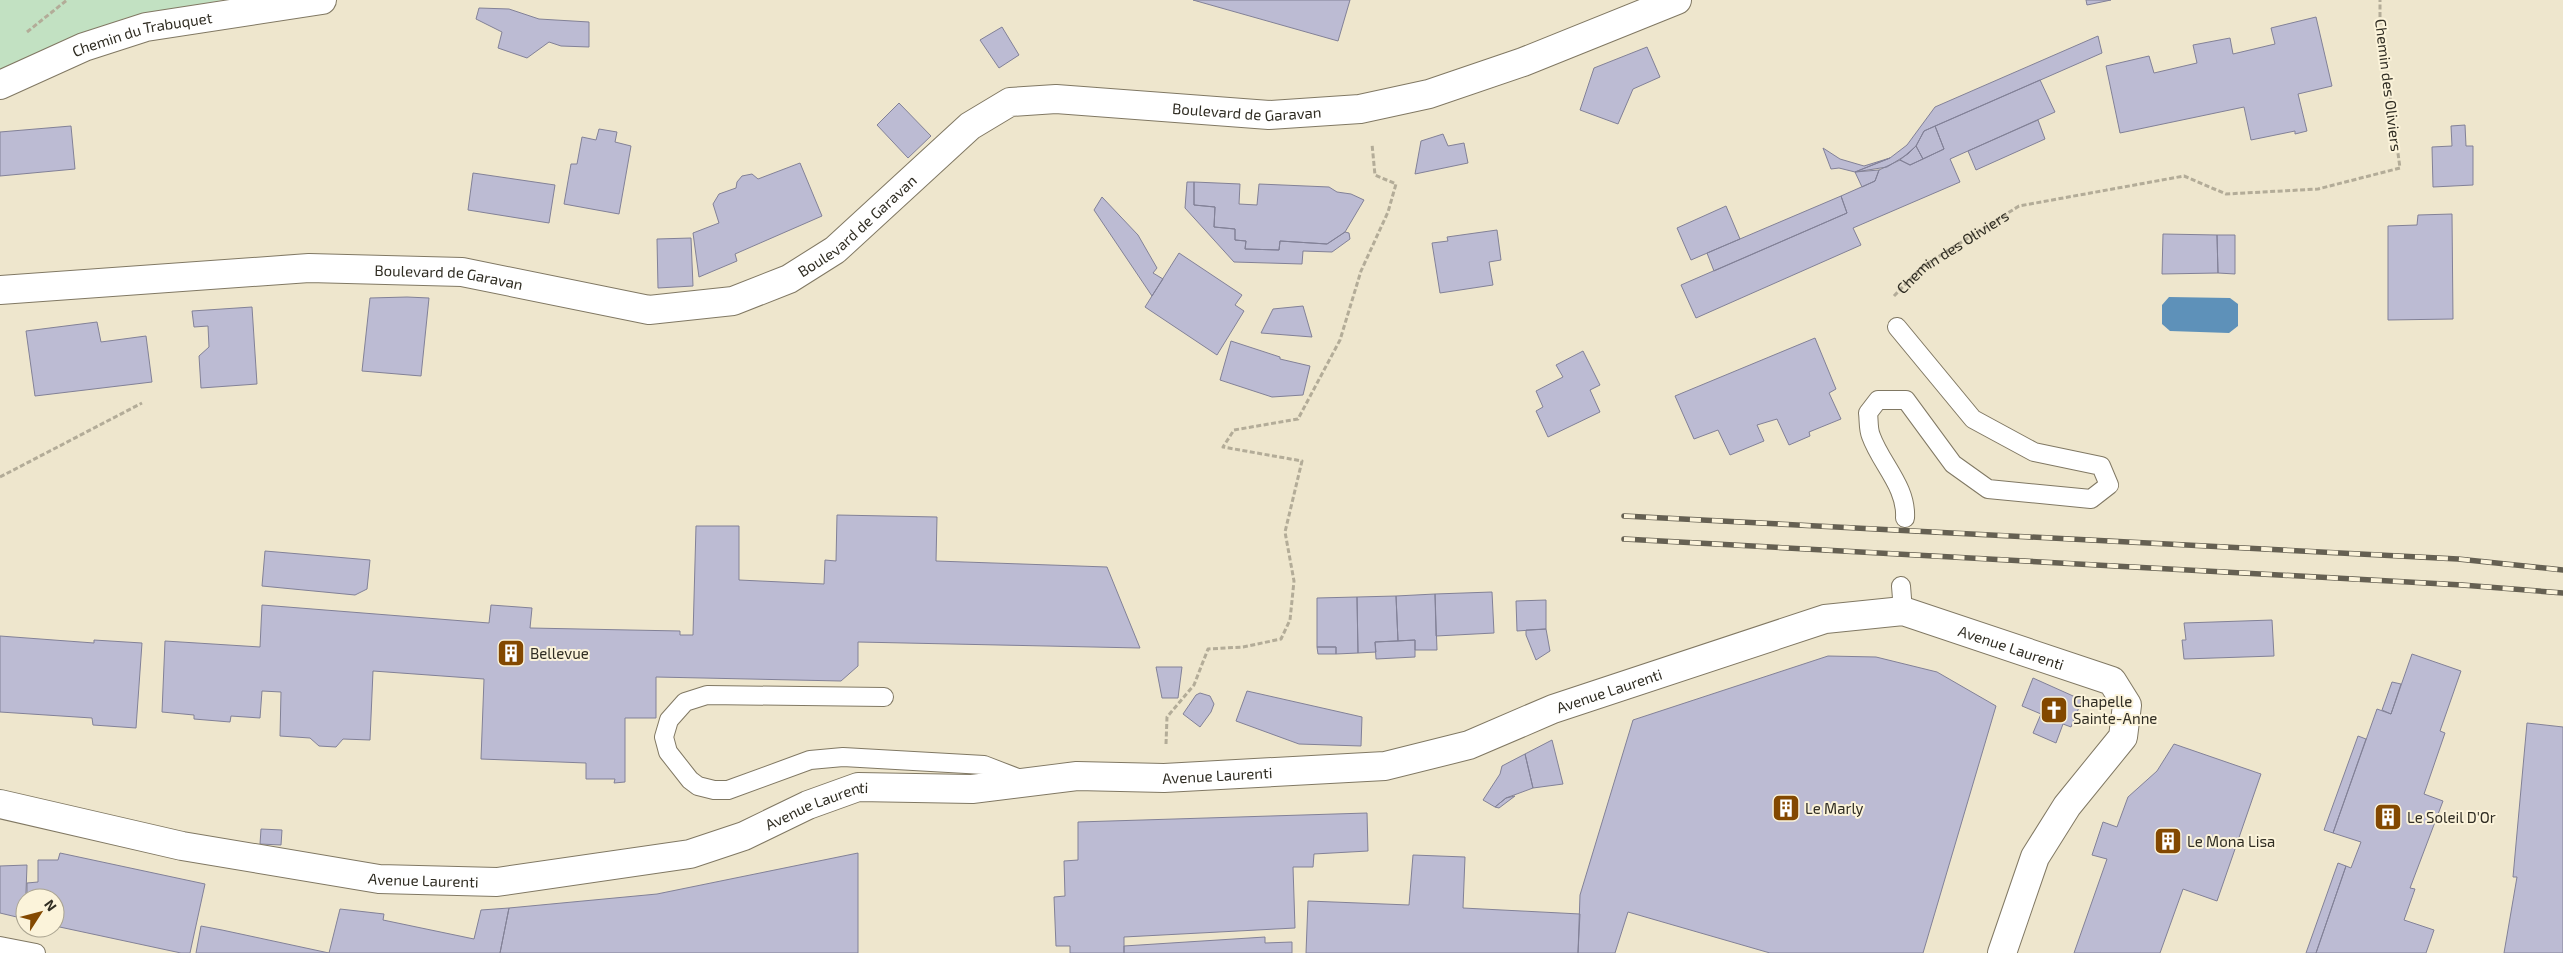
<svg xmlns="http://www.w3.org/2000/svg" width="2563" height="953" font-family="'Exo 2',sans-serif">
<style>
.green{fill:#c2e1c2}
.water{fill:#5e91b9}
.building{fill:#bcbbd3;stroke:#828197}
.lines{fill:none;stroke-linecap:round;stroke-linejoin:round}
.lane-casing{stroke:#807863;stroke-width:20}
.street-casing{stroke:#807863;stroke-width:30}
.secondary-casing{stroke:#807863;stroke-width:30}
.path{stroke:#b3ac98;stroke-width:3;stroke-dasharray:5 2.5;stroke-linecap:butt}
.lane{stroke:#fff;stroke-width:18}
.street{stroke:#fff;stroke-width:28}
.secondary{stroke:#fff;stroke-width:28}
.rail-casing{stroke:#656052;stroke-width:5.5}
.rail{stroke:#fbf3da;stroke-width:4;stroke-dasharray:11;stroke-linecap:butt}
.labels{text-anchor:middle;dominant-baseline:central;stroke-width:4;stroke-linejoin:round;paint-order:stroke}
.street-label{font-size:15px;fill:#302d23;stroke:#fbf3da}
.poi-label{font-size:15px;fill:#302d23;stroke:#fbf3da;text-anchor:start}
</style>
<rect width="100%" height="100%" fill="#eee6cd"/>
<path class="green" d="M0,0H223L125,18L0,70Z"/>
<path class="water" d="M2169,297L2230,298L2238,304V326L2229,333L2170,331L2162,324V305Z"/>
<path class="building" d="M1193,0H1350L1338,41Z
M2086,0H2111L2087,5Z
M479,8L509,9L539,19L589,22V47L561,46L549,42L527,58L498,48L502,32L476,19Z
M2316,17L2332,86L2298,94L2307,131L2295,134V131L2251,140L2244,107L2120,133L2106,66L2149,56L2154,73L2197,63L2193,45L2230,38L2233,54L2275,44L2271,28Z
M1002,27L1019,55L999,68L980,40Z
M2098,36L2102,53L1924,131L1916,146L1908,154L1887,167L1855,172L1890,158L1907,145L1935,107Z
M1647,47L1660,77L1633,89L1618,124L1580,110L1594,68Z
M2040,80L2055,112L1950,159L1960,182L1853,228L1861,245L1696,318L1681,285L1847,213L1841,196L1875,181L1879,170L1900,160L1910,165L1944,149L1935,126Z
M899,103L931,136L908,158L877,125Z
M2038,120L2045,139L1976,170L1968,151Z
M2465,125L2466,146H2473V185L2433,187L2432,147L2452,146L2451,126Z
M71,126L75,169L0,176V132Z
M1935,126L1944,149L1923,159L1916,146L1924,131Z
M599,129L617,132L615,142L631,146L619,214L564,204L571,164H577L582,137L596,140Z
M1443,134L1448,146L1464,143L1468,163L1415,174L1421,141Z
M1916,146L1923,159L1910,165L1900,160Z
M1823,148L1840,159L1864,166L1890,158L1855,172L1839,168L1831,169Z
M800,163L822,216L735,254L737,261L699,277L693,233L719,223L713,204L719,194L736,188L737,182L742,176L752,174L758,179Z
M1879,170L1875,181L1862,187L1855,172Z
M473,173L555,185L549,223L468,210Z
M1187,182H1194V205L1215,207L1214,227L1235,229V240L1246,241L1245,249L1279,250L1280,241L1327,244L1345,232L1349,233L1350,239L1332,252L1303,251L1302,264L1234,262L1185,208Z
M1194,182L1240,184L1239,204L1257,205L1259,184L1329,187L1337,192L1351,194L1364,200L1345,232L1327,244L1280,241L1279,250L1245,249L1246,241L1235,240V229L1214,227L1215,207L1194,205Z
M1841,196L1847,213L1714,271L1707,253Z
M1102,197L1138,235L1157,268L1153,273L1163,279L1152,296L1094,210Z
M1726,206L1740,239L1691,260L1677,228Z
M2452,214L2453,319L2388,320V226L2417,225L2418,215Z
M1497,230L1501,260L1489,262L1493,285L1440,293L1432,243L1448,241L1447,237Z
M2163,234L2217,235L2218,273L2162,274Z
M2217,235H2235V274L2218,273Z
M691,238L693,286L658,288L657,239Z
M1179,253L1242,295L1235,305L1244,311L1217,355L1145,307Z
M407,297L429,298L421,376L362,371L370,298Z
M1303,306L1312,337L1261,333L1273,309Z
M252,307L257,384L201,388L199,356L209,347L208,326L194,327L192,311Z
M97,322L101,342L146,336L152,382L35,396L26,331Z
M1815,338L1836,389L1829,393L1841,419L1809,432L1810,436L1789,445L1777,419L1757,425L1764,441L1730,455L1718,430L1694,439L1675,396Z
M1231,341L1280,357V359L1310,366L1303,395L1272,397L1220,380Z
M1583,351L1600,385L1590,390L1600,412L1548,437L1536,411L1543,407L1536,391L1563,377L1556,365Z
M837,515L937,517L936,561L1107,567L1140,648L858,642V666L841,681L656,677V718H625V782L614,783L615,779H586V763L481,759L484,679L373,671L370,740L343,739L336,747L319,746L310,738L280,736L281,692L262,691L260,718L231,716L230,722L194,719V715L162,712L165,641L260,647L262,605L489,623L491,605L532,608L530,628L680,631V635H693L696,526H739V580L824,584L825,560L836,561Z
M265,551L370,560L367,589L355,595L262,586Z
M1492,592L1494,633L1436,636L1435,594Z
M1435,594L1437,650H1415V640L1398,641L1396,596Z
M1396,596L1398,641L1375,642L1376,652L1358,653L1357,597Z
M1357,597L1358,653L1336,654V647H1317V598Z
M1546,600V629L1517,631L1516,601Z
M2272,620L2274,656L2184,659L2182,640H2186L2184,623Z
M1546,629L1550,651L1536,660L1526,635V630Z
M0,636L94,643V640L142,643L136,728L93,725L92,718L0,712Z
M1415,640V657L1376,659L1375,642Z
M1317,647H1336V654H1318Z
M2412,654L2461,671L2440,731L2445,733L2424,794L2443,801L2410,888L2415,889L2404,920L2434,930L2426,953H2316L2346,866L2351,868L2361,842L2333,833L2377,709L2391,714Z
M1828,656L1876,657L1937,672L1996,706L1923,953H1770L1628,912L1615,953H1578L1580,895L1633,720Z
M1156,667H1182L1178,698H1162Z
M2033,678L2082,700L2071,727L2063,724L2056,743L2033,733L2041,714L2022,706Z
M2392,682L2401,684L2391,714L2382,710Z
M1247,691L1362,717L1361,746L1299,744L1236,721Z
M1200,693L1210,696L1214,704L1211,712L1200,727L1183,714L1196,695Z
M2527,723L2563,727V953H2504L2517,877H2513Z
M2358,736L2366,739L2333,833L2324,830Z
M1552,740L1563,784L1533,788L1525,754Z
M2174,744L2261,774L2217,901L2183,889L2160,953H2074L2107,859L2092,855L2103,822L2117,827L2128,797L2157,771Z
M1525,754L1533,788L1506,798L1495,807L1483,800L1500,774L1502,766Z
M1515,796L1499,808L1495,807L1506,798Z
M1367,813L1368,851L1314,854L1313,867H1293L1295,928L1124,937V953H1070V946H1056L1054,897L1065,896L1064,861L1078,860V822Z
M261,829L282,830L281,845L260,844Z
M60,853L205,884L190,953H181L55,926V898H27V883L38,882V860H58Z
M858,853V953H500L509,908L657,894Z
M1413,855L1465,857L1463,908L1580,914L1578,953H1306L1308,901L1409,905Z
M2338,863L2346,866L2316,953H2306Z
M27,865L25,919L0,913V866Z
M509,908L500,953H329L340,909L384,914L383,920L474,939L481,910Z
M201,926L222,930L329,953H196Z
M1265,937V943L1292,942V953H1124V946Z"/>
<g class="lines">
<g class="lane-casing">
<path id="lane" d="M1897,327L1973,419L2034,452L2101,466L2109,485L2091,499L1988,489L1953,464L1906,400H1878L1868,413C1869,420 1868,429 1871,436C1881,464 1907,487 1905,518
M1901,586L1903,611
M884,697L707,695L685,702L669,720L664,737L668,752L690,780L698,786L714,790H728L810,760L843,757L984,765L1023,780
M0,946L36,953"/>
</g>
<g class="street-casing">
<g id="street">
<path id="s2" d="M0,85L84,47L146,27L322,0"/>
<path id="s3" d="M0,804L182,846L379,879L497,882L690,854L744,836L808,805L858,787L972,789L1077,776L1164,778L1385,766L1469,745L1553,709L1825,619L1903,611L2112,681L2127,705L2123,737L2067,806L2035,857L2002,953"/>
</g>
</g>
<g class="secondary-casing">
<g id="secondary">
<path id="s4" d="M0,290L309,268L462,272L649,310L733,301L789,279L835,250L970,126L1010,102L1056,99L1269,115L1360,109L1429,94L1523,62L1677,0"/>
</g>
</g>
<g class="path">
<path d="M27,32L67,0"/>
<path id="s1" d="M1894,296L1922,267L2019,206L2184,176L2226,194L2318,189L2400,168L2380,22V0"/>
<path d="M0,477L142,403"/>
<path d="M1166,744L1167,717L1194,685L1208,649L1243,647L1281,639L1290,620L1294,581L1285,532L1302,461L1223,447L1234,430L1298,419L1340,340L1361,271L1388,212L1396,184L1375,175L1372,144"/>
</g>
<use href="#lane" class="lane"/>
<use href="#street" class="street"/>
<use href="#secondary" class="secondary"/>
<g class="rail-casing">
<path id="rail" d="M1624,516L2458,559L2563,570
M1624,539L2462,585L2563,593"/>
</g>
<use href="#rail" class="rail"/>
</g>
<defs>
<g id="building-square" transform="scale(1.4375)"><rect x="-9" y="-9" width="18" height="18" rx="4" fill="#834800" stroke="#fbf3da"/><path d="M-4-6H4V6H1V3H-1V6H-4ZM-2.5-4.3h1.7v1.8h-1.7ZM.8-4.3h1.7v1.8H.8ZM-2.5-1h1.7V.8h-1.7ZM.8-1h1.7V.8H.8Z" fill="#fff"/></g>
<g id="church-square" transform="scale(1.4375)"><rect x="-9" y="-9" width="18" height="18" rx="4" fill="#834800" stroke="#fbf3da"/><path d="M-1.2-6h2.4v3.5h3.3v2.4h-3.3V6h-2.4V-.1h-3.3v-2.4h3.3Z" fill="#fff"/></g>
</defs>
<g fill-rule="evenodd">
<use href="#building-square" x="511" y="653"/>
<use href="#church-square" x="2054" y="710"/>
<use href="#building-square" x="1786" y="808"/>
<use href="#building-square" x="2388" y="817"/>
<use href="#building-square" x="2168" y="841"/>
</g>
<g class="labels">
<g class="street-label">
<text stroke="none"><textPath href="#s2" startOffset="152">Chemin du Trabuquet</textPath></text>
<text transform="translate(2389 85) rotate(83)">Chemin des Oliviers</text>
<text stroke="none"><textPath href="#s4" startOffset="1320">Boulevard de Garavan</textPath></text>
<text stroke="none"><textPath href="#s4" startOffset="885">Boulevard de Garavan</textPath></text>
<text stroke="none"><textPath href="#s1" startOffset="74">Chemin des Oliviers</textPath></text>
<text stroke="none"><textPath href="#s4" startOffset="450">Boulevard de Garavan</textPath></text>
<text stroke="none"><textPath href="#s3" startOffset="2066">Avenue Laurenti</textPath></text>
<text stroke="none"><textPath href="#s3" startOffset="1646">Avenue Laurenti</textPath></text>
<text stroke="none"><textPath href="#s3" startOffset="1241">Avenue Laurenti</textPath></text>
<text stroke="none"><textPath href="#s3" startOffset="836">Avenue Laurenti</textPath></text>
<text stroke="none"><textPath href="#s3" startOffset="431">Avenue Laurenti</textPath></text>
</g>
<g class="poi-label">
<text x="530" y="653">Bellevue</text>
<text x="2073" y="701">Chapelle<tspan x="2073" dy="17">Sainte-Anne</tspan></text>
<text x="1805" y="808">Le Marly</text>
<text x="2407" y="817">Le Soleil D'Or</text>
<text x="2187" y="841">Le Mona Lisa</text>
</g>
</g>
<g transform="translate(40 913) rotate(54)"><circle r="24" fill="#fbf3da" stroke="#aaa491"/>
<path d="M0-4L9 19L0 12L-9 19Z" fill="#834800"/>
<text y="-8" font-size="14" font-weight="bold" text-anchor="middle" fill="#302d23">N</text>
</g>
</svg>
